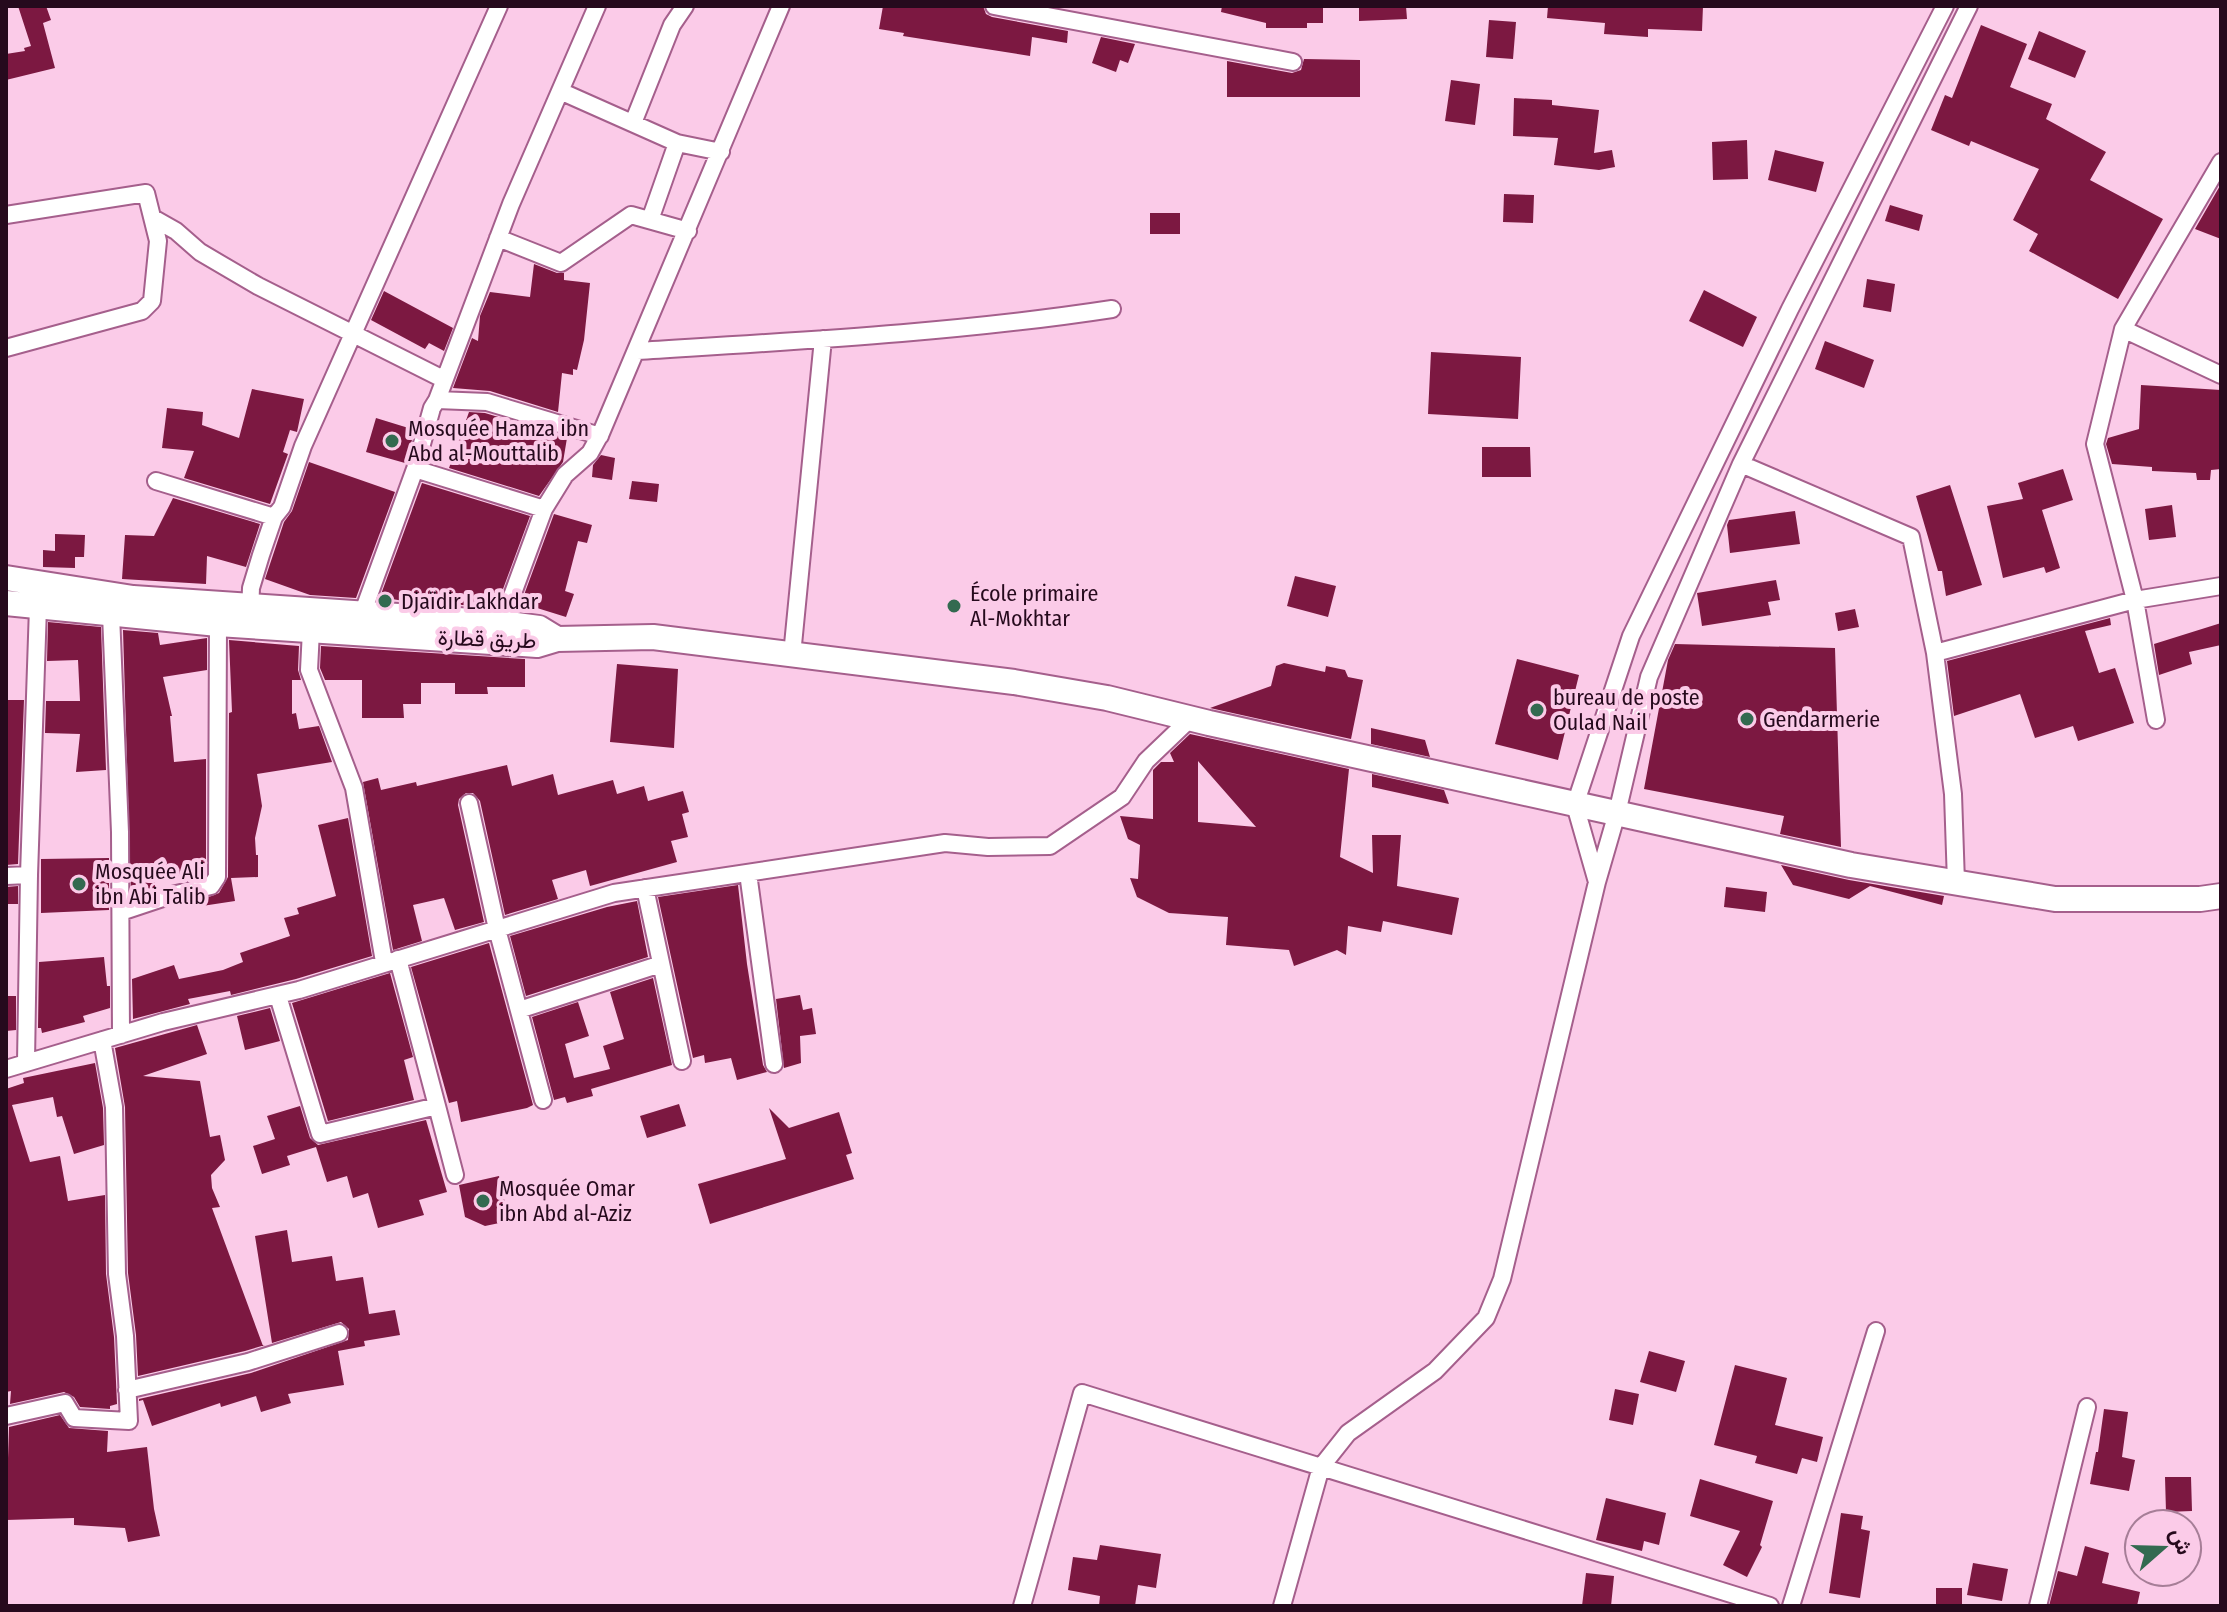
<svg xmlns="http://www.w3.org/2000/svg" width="2227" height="1612" font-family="'Fira Sans Condensed',Vazirmatn,sans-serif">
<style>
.building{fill:#7c1841;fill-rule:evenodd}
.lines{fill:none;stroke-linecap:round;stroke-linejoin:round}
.street-casing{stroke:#a55f8c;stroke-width:20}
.secondary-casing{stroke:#a55f8c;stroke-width:28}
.street{stroke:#fff;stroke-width:16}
.secondary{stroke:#fff;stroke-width:24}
.poi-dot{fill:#336a50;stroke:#fbcbe8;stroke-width:3}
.labels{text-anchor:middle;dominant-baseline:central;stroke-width:8;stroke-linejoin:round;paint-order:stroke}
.poi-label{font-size:22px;fill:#260a1d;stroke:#fbcbe8;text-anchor:start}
.street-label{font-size:22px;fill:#260a1d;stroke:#fbcbe8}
</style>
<rect width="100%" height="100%" fill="#fbcbe8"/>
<path class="building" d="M18,6H46L51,20L43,23L55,68L6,80V54L25,51L24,48L31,46Z
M883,6H983L986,14L992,17L1068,31L1067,43L1032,37L1030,56L903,36L904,33L879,29Z
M1222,6H1323V23H1307V28H1266V23L1221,12Z
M1359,6H1406L1407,19L1359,21Z
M1548,6H1703L1702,31L1648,29V37L1604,34L1605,23L1547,18Z
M1489,20L1516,22L1513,59L1486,57Z
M1981,25L2027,44L2010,87L2052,104L2046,119L2106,152L2090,180L2163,219L2118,299L2029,251L2038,234L2013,220L2039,169L1971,141L1969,146L1931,130L1945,95L1952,98Z
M2039,31L2086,51L2075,78L2028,59Z
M1101,37L1135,44L1128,63L1120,60L1116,72L1092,63Z
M1304,59L1360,60V97H1227V61L1292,73L1301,70Z
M1451,80L1480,84L1475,125L1445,121Z
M1514,98L1552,100V105L1599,110L1594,153L1612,150L1615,167L1599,170L1554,165L1558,138L1513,136Z
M1747,140L1748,179L1713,180L1712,142Z
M1775,150L1824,162L1816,192L1768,180Z
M2221,184V239L2195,229Z
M1504,194L1534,195L1533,223L1503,222Z
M1890,205L1923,215L1919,231L1885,221Z
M1150,213H1180V234H1150Z
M534,264L557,273H564V280L590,283L584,340L577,370L573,369V375L562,373L558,412L490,391L453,388L472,338L478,341L480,316L490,292L530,297Z
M1867,279L1895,284L1891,312L1863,307Z
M1704,290L1757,317L1743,347L1689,321Z
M384,291L453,328L444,351L429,343L425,349L371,320Z
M1825,341L1874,360L1864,388L1815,369Z
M1431,352L1521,357L1518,419L1428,414Z
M2141,385L2221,390V469L2211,470L2210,480H2197L2196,473L2152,471V467L2112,464L2106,444L2108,438L2139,429Z
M252,389L304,399L297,432L290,430L283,452L288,454L270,504L184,478L194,451L162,448L167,408L203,412L202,425L239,438Z
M469,412L485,413L567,438L563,462L539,496L449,468Z
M376,418L415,430L405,463L366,452Z
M1482,447H1530L1531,477H1482Z
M601,455L615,458L612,480L592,477L593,465Z
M309,462L395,492L356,598L310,595L265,579L284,522L292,511Z
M2063,469L2073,500L2042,510L2060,568L2046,573L2044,567L2003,578L1987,506L2023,499L2018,483Z
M632,481L659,484L657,502L629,499Z
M422,483L530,516L496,608L462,605L434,596L404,601L380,597Z
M1950,485L1982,585L1946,596L1942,571H1938L1916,496Z
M173,498L260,524L246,567L207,556L206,584L122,579L125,535L154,536Z
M2172,505L2176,537L2149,540L2145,509Z
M1795,511L1800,544L1730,553L1727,525L1729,520Z
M554,514L592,525L587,543L578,541L565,591L574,594L566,617L521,603Z
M55,534L85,535L84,557H75V568L43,567V550L55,551Z
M1295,576L1336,586L1328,617L1287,606Z
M1776,580L1780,600L1768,602L1771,615L1702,626L1697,593Z
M1855,609L1859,627L1838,631L1835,613Z
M2110,618L2111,625L2085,631L2099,673L2115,668L2134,723L2078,741L2073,726L2035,738L2020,694L1954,716L1947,661Z
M48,622L101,627L106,770L76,772L80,734L45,733L46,701H80L78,660L47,661Z
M2221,623V645L2189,652L2192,664L2159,675L2154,644Z
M123,630L158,633L160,645L207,638V670L163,677L172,716H170L174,762L206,759V874L197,878V875L155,880V889L141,894H131Z
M229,640L299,646L298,670L301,680H292V714L296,713L299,729L319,726L332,762L257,774L262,806L255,838L256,855H258V877L231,878L235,901L202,906L201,900L219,893L228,877L229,713L232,712Z
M1675,644L1835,648L1841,847L1780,834L1784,816L1644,789L1668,660Z
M321,646L525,659V687H487L488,694H455V683H421V704H403L404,718H362V680H325L320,668Z
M1517,659L1579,675L1558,760L1495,744Z
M1284,663L1325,672L1326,666L1345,670L1348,677L1363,680L1351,739L1210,708L1271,686L1276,666Z
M617,664L678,669L674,748L610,742Z
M6,700H24L18,864L6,865Z
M1371,728L1425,740L1430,757L1371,744Z
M1190,734L1349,769L1340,857L1373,873L1372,835H1401L1397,886L1459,898L1452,935L1383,921L1381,932L1348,926L1346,955L1337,950L1294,966L1289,950L1226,945L1228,917L1169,913L1137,897L1130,878L1138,879L1140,845L1128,839L1120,816L1153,819V770L1161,762H1174L1170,753ZM1198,761L1256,827L1198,822Z
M507,765L512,786L553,774L558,795L613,780L617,794L644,786L648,801L683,791L689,812L682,814L688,837L671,841L677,862L590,886L586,870L552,880L558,899L505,915L480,801L473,793H466L459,799L458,805L484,922L455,930L444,898L413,905L422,941L393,950L363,782L378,778L381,790L416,782L417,786Z
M1372,774L1444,790L1449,804L1372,787Z
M348,818L372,956L296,979L231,995L230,991L188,999L190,1004L133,1019L132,979L174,965L179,979L223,970L243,962L240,953L290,936L284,918L299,914L297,908L336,896L318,825Z
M109,858V910L41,913V859Z
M1781,865L1849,880L1944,896L1942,905L1870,886L1849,899L1793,885Z
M738,885L747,964L763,1065L767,1072L737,1080L731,1058L705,1063L704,1055L693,1058L658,897Z
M18,886V904H6V887Z
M1726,887L1767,892L1765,912L1724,907Z
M637,901L648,957L526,996L510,936L607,907Z
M489,943L533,1105L527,1108L461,1122L457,1101L449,1103L411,967Z
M104,957L107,986H110V1008L83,1016L85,1022L42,1033L41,1028H38L39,962Z
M390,973L413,1057L404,1060L414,1100L328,1121L292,1003Z
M653,978L672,1065L591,1089L593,1096L567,1103L565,1097L554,1100L532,1017L578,1002L589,1036L565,1044L574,1078L610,1069L603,1046L624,1039L610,992Z
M800,995L803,1010L812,1008L816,1034L800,1036L801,1063L784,1068L776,999Z
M6,996H16V1030L6,1031Z
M270,1008L280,1041L245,1050L237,1016Z
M197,1025L207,1054L143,1076L200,1081L210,1137L220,1135L225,1160L211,1175L212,1188L220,1207L212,1208L263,1346L265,1345L245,1351L138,1376L136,1335L128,1273L125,1107L115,1048Z
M95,1063L103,1108L104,1145L74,1154L62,1116L57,1117L53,1097L12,1105L30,1162L60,1156L68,1201L105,1195L106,1274L114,1337L117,1404L110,1406V1409L80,1407L74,1397L64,1392L10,1404L11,1391L6,1392V1089L24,1083L23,1078Z
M679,1104L686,1126L647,1138L640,1116Z
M300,1106L310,1138L318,1145L426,1120L447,1192L419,1200L424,1215L378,1228L368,1193L353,1198L347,1176L327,1182L316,1147L287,1156L290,1165L262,1174L253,1146L275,1139L267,1116Z
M769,1108L789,1128L839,1112L852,1153L846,1155L854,1179L710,1224L698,1184L786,1159Z
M499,1176L509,1221L485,1226L465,1217L459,1185Z
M287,1230L292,1262L332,1256L336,1281L363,1277L369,1314L395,1310L400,1335L364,1341L365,1346L338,1351L344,1385L288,1394L291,1403L261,1412L256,1396L221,1407L220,1403L152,1426L143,1400L139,1401V1399L251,1373L348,1340L349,1329L341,1322L272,1343L255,1236Z
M1649,1351L1685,1361L1676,1392L1640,1382Z
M1735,1365L1787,1378L1775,1425L1823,1437L1817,1462L1802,1458L1797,1474L1755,1463L1757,1456L1714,1445Z
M1615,1389L1639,1394L1633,1425L1609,1420Z
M2104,1409L2128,1412L2122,1457L2135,1460L2129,1491L2090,1484L2096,1452H2098Z
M60,1415L69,1428L108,1431L107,1452L147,1447L154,1509L160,1536L128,1542L125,1528L74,1525V1518L6,1520L9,1427Z
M2165,1477H2191L2192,1511L2166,1512Z
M1700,1479L1773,1501L1760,1545L1762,1547L1747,1577L1723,1565L1740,1531L1690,1516Z
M1606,1498L1666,1513L1659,1545L1644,1541L1642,1551L1596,1540Z
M1841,1513L1863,1516L1861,1529L1870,1531L1860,1598L1829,1593Z
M1100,1545L1161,1554L1156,1588L1138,1585L1135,1606H1099L1100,1596L1068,1590L1073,1557L1097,1560Z
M2085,1546L2109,1553L2102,1583L2140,1592L2137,1606H2049L2058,1571L2077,1576Z
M1973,1563L2008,1569L2002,1601L1967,1595Z
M1586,1573L1614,1576L1611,1606H1582Z
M1936,1588H1962V1606H1936Z"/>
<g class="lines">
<g class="street-casing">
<path id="street" d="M994,6L1293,62
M1945,6L1790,309L1631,636L1575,805L1597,882L1617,813L1649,677L1741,464L1969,6
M560,91L677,143
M633,123L672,25L685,6
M6,215L146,193L158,241L152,301L142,311L6,348
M153,218L176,231L200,252L258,286L443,379
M650,220L677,143L721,152
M498,238L561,263L631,215L688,231
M2123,329L2221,375
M637,351C796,341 955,333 1112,309
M437,400L487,402L600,436
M1741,464L1911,537L1935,653L1953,794L1956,883
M415,469L544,509
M156,481L274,517
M250,613L251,588L261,555L274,517L282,507L303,446L499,6
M111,614L120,832L121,1035
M360,620L415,469L432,408L437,400L511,204L597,6
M311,630L309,670L354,788L384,962
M503,632L502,623L544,509L565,475L590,453L601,433L781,6
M1935,653L2135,600L2221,586
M792,655L823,339
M2156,720L2135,600L2095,444L2123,329L2221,162
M469,803L497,929L543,1100
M748,873L774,1064
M6,876L29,875L38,607
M645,888L682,1061
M121,912L172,895L211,886L217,877L218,624
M278,996L320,1134L437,1106L398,959
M519,1010L661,964
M26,1062L29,875
M6,1069L163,1022L299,990L614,893L945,843L988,847L1050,846L1122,797L1146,761L1191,718
M437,1106L455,1175
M127,1390L248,1362L339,1333
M6,1416L65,1403L74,1418L129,1421L125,1336L117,1274L114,1107L102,1040
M1022,1606L1082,1393L1770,1606
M1282,1606L1321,1467L1348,1433L1435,1371L1486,1318L1502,1279L1597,882
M1791,1606L1876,1331
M2038,1606L2087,1407"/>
</g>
<g class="secondary-casing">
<path id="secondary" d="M6,578L133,598L502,623L539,628L557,639
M6,603L218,624L537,645L557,639L653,637L1014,682L1107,698L1209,723L1851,865L2055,899H2200L2221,896"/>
</g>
<use href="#street" class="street"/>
<use href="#secondary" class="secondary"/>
</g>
<g class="poi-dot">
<circle cx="392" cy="441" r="8"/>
<circle cx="385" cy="601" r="8"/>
<circle cx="954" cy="606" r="8"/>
<circle cx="1537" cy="710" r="8"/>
<circle cx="1747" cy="719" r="8"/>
<circle cx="79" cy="884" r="8"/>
<circle cx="483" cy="1201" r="8"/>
</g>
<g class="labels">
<g class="poi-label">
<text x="408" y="428">Mosquée Hamza ibn<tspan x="408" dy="25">Abd al-Mouttalib</tspan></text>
<text x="970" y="593">École primaire<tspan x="970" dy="25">Al-Mokhtar</tspan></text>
<text x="401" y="601">Djaïdir Lakhdar</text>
<text x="1553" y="697">bureau de poste<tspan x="1553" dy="25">Oulad Nail</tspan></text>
<text x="1763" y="719">Gendarmerie</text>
<text x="95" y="871">Mosquée Ali<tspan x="95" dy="25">ibn Abi Talib</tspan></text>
<text x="499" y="1188">Mosquée Omar<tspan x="499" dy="25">ibn Abd al-Aziz</tspan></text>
</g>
<g class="street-label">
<text transform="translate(487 639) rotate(2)">طريق قطارة</text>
</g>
</g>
<rect width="2227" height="1612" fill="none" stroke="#260a1d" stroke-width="16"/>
<g transform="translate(2163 1548) rotate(70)"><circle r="38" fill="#fbcbe8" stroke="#a67e97" stroke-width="2"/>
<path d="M0-6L14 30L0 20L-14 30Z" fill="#336a50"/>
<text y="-12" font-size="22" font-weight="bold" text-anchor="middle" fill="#260a1d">ش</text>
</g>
</svg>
